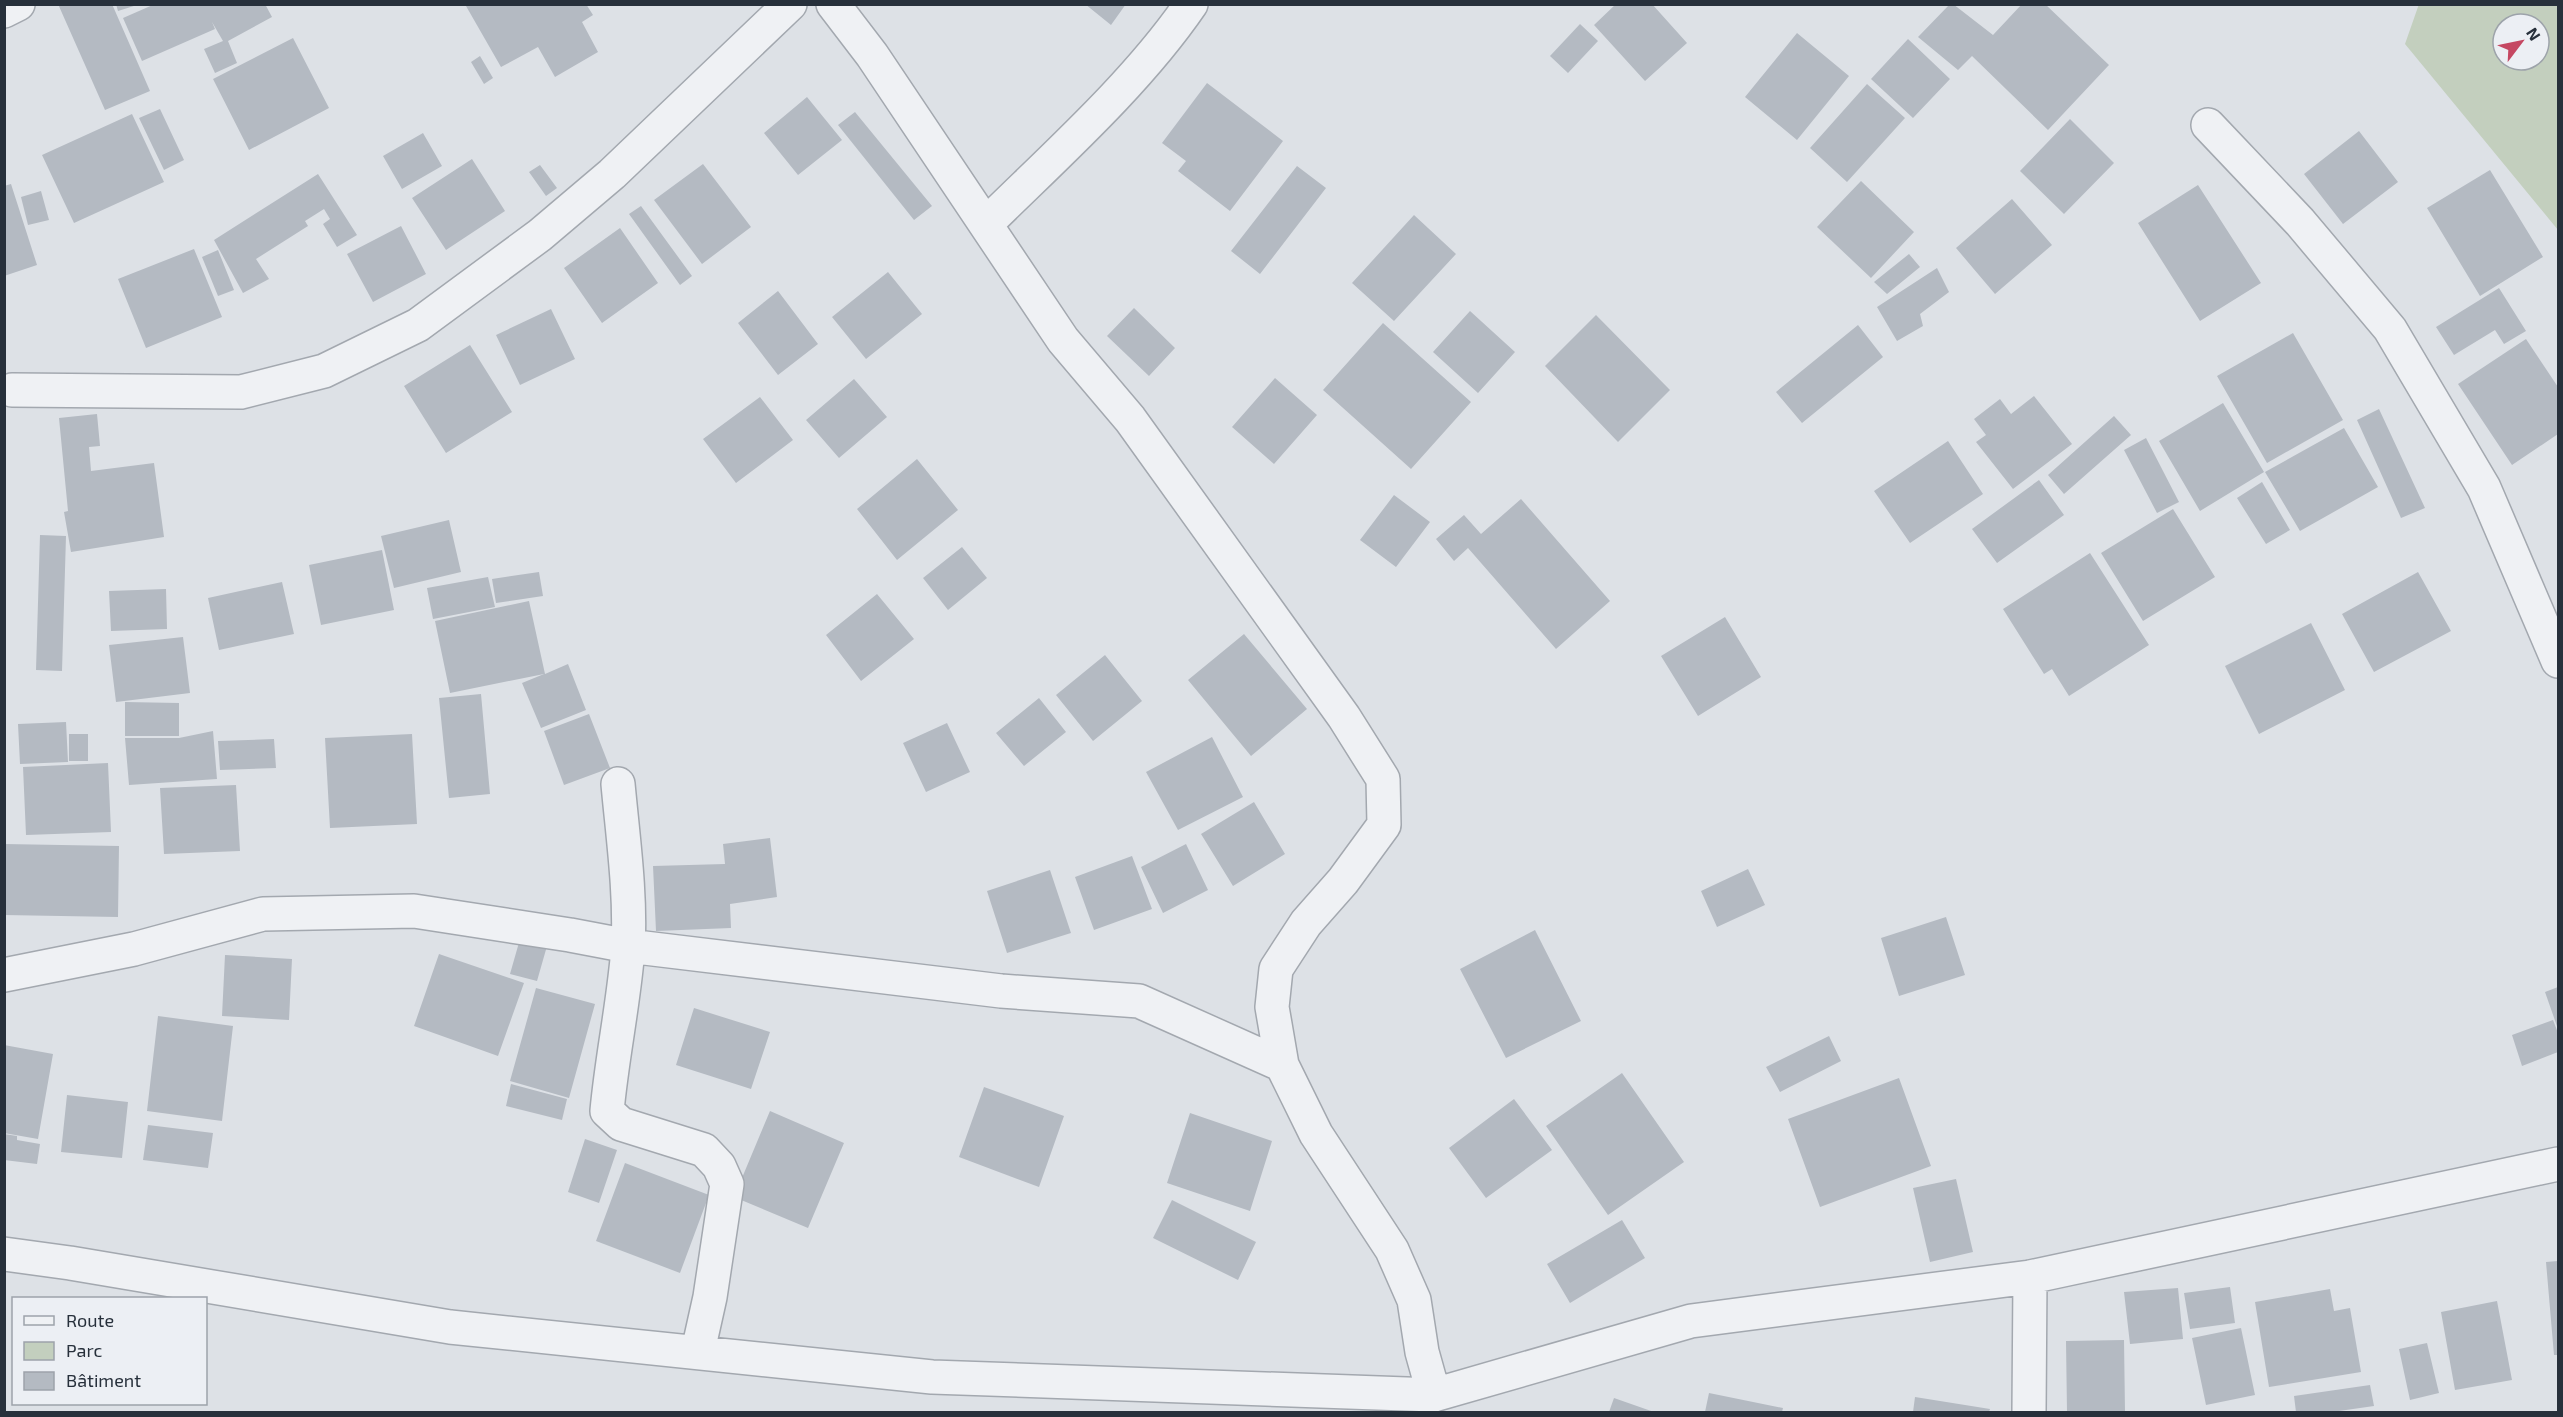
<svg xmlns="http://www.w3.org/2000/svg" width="2563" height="1417" font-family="'Exo 2',sans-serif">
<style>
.green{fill:#c3cfbe;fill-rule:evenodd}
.building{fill:#b4bac2}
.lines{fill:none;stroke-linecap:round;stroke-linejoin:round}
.street-casing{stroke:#a3a8af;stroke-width:36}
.street{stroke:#eff1f4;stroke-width:33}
</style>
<rect width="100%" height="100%" fill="#dde1e6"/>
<path class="green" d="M2419,4L2558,5V230L2405,44ZM2503,24H2539V60H2503Z"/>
<path class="building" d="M58,4H112L150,91L105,110Z
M116,4H137V5L118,11Z
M155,4H265L272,17L228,41L237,63L215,73L204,49L223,41L212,22L215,29L142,61L123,18Z
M468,4H586L593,15L582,22L598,52L555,77L538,47L501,67L466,6Z
M1085,4H1126L1111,25Z
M1616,4H1652L1687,43L1645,81L1594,25Z
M1950,4H1953L1993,35L2022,4H2045L2109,65L2048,130L1972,56L1958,70L1918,37Z
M1580,24L1598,41L1568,73L1550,56Z
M1797,33L1849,76L1797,140L1745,97Z
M293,38L329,108L249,150L213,79Z
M1908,39L1950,79L1913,118L1871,79Z
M480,56L493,78L484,84L471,62Z
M1207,83L1283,141L1230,211L1178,171L1186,161L1162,143Z
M1867,84L1905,118L1847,182L1810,148Z
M807,97L842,140L798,175L764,133Z
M160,109L184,160L164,170L139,118Z
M855,112L932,206L914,220L838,125Z
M132,114L164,182L74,223L42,155Z
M2070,119L2114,163L2064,214L2020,171Z
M2359,131L2398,182L2343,224L2304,174Z
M423,133L442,166L402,189L383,156Z
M472,159L505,211L446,250L412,198Z
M703,164L751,227L702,264L654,200Z
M540,165L557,188L546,196L529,172Z
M1297,166L1326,188L1260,274L1231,251Z
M2490,170L2543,257L2480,296L2427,208Z
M318,174L357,235L337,247L323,224L330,219L324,209L305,221L308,226L256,259L269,279L243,293L214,240Z
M1861,181L1914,232L1871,278L1817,227Z
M11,184L37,265L4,276V186Z
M2198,185L2261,283L2200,321L2138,223Z
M41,191L49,220L28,225L21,197Z
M2012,199L2052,245L1995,294L1956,248Z
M641,206L692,276L680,285L629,214Z
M1414,215L1456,254L1394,321L1352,283Z
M401,226L426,274L373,302L347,254Z
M620,228L658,283L602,323L564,268Z
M194,249L222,317L146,348L118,279Z
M218,250L234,290L218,296L202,257Z
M1909,254L1920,267L1887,294L1874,282Z
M1937,268L1949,292L1920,314L1923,326L1897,341L1877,307Z
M888,272L922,314L866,359L832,317Z
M2499,288L2526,331L2504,344L2495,330L2454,355L2436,327Z
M778,291L818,344L778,375L738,323Z
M1134,308L1175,348L1149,376L1107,336Z
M551,309L575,359L520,385L496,335Z
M1470,311L1515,352L1478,393L1433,352Z
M1596,315L1670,390L1618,442L1545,366Z
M1383,323L1471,402L1411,469L1323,390Z
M1858,325L1883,357L1802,423L1776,392Z
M2293,333L2343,420L2267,463L2217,376Z
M2526,339L2558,387V434L2512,465L2458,384Z
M470,345L512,412L446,453L404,386Z
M1275,378L1317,415L1274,464L1232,427Z
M854,379L887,417L839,458L806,420Z
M2034,396L2072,444L2013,489L1976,442L1986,435L1974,419L2000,399L2011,414Z
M760,397L793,440L736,483L703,439Z
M2223,403L2264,472L2200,511L2159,441Z
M2379,409L2425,508L2401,518L2357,420Z
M97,414L100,446L89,447L91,471L154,463L164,537L71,552L64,512L68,511L59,418Z
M2114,416L2131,435L2064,494L2048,475Z
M2344,428L2378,487L2300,531L2265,472Z
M2146,438L2179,502L2157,513L2124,450Z
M1948,441L1983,494L1910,543L1874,491Z
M917,459L958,510L897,560L857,509Z
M2039,480L2064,515L1997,563L1972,529Z
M2262,482L2290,530L2266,544L2237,498Z
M1394,495L1430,522L1396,567L1360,540Z
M1521,499L1610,601L1556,649L1468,548L1454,561L1436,539L1464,515L1481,534Z
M2173,509L2215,577L2143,621L2101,553Z
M449,520L461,572L394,588L381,536Z
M40,535L66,536L62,671L36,670Z
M962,547L987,578L948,610L923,578Z
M382,550L394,610L321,625L309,565Z
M2090,553L2149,645L2069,696L2052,669L2044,674L2003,609Z
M539,572L543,596L496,603L492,579Z
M2418,572L2451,631L2374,672L2342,614Z
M488,577L495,607L433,619L427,588Z
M282,582L294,634L219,650L208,598Z
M166,589L167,629L111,631L109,591Z
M877,594L914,639L861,681L826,635Z
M529,601L545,674L568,664L586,710L541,728L522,683L544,674L450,693L435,621Z
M1725,617L1761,677L1698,716L1661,656Z
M2311,623L2345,690L2259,734L2225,666Z
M1244,634L1307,709L1251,756L1188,680Z
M183,637L190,693L116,702L109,645Z
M1105,655L1142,701L1093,741L1056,695Z
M481,694L490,794L449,798L439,698Z
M1039,698L1066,732L1024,766L996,733Z
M125,702L179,703V736H125Z
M589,714L610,768L564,785L544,731Z
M66,722L68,762L20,764L18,724Z
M947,723L970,772L926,792L903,743Z
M213,731L217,779L129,785L125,738H179Z
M69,734H88V761H69Z
M412,734L417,824L330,828L325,738Z
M1212,737L1243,797L1178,830L1146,772Z
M274,739L276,768L220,770L218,741Z
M108,763L111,832L26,835L23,767Z
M236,785L240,851L164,854L160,788Z
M1254,802L1285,854L1233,886L1201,834Z
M770,838L777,897L730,904L731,928L656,931L653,866L725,864L723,844Z
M4,844L119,846L118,917L4,915Z
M1186,844L1208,890L1163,913L1141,867Z
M1132,856L1152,909L1094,930L1075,877Z
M1748,869L1765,905L1717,927L1701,891Z
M1050,870L1071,933L1007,953L987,891Z
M1946,917L1965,975L1899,996L1881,938Z
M1535,930L1581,1021L1506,1058L1460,969Z
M520,939L547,946L537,981L510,974Z
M439,954L524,983L498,1056L414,1026Z
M225,955L292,959L289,1020L222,1016Z
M2558,987V1029L2545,992Z
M536,988L595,1004L569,1098L510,1081Z
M694,1008L770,1032L751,1089L676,1065Z
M158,1016L233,1026L222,1121L147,1111Z
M2553,1020L2558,1033V1052L2522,1066L2512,1035Z
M1829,1036L1841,1061L1780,1092L1766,1067Z
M4,1045L53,1054L38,1139L4,1133Z
M1622,1073L1684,1162L1608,1215L1546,1126Z
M1899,1078L1931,1166L1820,1207L1788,1119Z
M511,1084L567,1099L562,1120L506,1106Z
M984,1087L1064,1116L1039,1187L959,1157Z
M67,1095L128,1102L122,1158L61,1152Z
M1514,1099L1552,1150L1486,1198L1449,1148Z
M770,1111L844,1143L808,1228L734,1197Z
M1190,1113L1272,1141L1250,1211L1167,1183Z
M148,1125L213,1133L208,1168L143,1160Z
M4,1134L17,1136V1140L40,1144L37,1164L4,1160Z
M585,1139L617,1150L599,1203L568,1192Z
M625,1163L709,1195L680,1273L596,1241Z
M1956,1179L1973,1252L1930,1262L1913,1188Z
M1172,1200L1256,1242L1238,1280L1153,1238Z
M1622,1220L1645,1258L1570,1303L1547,1264Z
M2558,1261V1355H2554L2546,1262Z
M2230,1287L2235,1323L2190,1329L2184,1293Z
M2178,1288L2183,1339L2130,1344L2124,1292Z
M2330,1289L2334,1311L2350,1308L2361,1372L2269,1387L2255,1302Z
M2497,1301L2512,1380L2455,1390L2441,1312Z
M2241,1328L2255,1395L2206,1405L2192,1338Z
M2124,1340L2125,1412H2067L2066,1341Z
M2427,1343L2439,1393L2410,1400L2399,1349Z
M2370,1385L2374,1406L2332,1412H2296L2294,1396Z
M1709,1393L1783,1408L1782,1412H1705Z
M1915,1397L1990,1409L1989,1412H1913Z
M1614,1398L1654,1412H1609Z"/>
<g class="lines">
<g class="street-casing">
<path id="street" d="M833,4L872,55L1063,340L1130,419L1344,717L1383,779L1384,825L1343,881L1306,923L1276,969L1272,1007L1282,1065L1316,1134L1392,1250L1414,1300L1422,1352L1434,1395
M4,11L18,4
M2208,125L2300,222L2390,329L2484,488L2558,661
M987,223C1055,156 1137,83 1191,4
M12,390L241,392L324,371L418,325L540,235L612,174L790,4
M618,784C623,838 631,894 628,948C624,1002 612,1056 607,1111L621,1124L704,1150L719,1166L727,1184L710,1297L698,1351
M4,975L134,949L263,914L414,911L570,935L628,946L1001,991L1139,1001L1282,1065
M4,1254L70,1263L450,1327L932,1377L1434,1395L1691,1321L2030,1277L2558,1164
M2029,1412L2030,1277"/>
</g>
<use href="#street" class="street"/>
</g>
<rect width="2563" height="1417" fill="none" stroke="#27303b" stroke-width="12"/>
<rect x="12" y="1297" width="195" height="108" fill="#eceff4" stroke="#9da3aa" stroke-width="1.5"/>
<rect x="24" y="1316" width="30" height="9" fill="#eff1f4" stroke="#9da3aa" stroke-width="1.5"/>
<text x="66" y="1327" font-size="18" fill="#27303b">Route</text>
<rect x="24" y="1342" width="30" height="18" fill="#c3cfbe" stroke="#9da3aa" stroke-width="1.5"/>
<text x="66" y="1357" font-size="18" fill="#27303b">Parc</text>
<rect x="24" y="1372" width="30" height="18" fill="#b4bac2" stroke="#9da3aa" stroke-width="1.5"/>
<text x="66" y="1387" font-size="18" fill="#27303b">Bâtiment</text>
<g transform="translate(2521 42) rotate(58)"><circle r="28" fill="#eceff4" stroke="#9da3aa" stroke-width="1.5"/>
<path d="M0-4.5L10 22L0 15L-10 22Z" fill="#c54762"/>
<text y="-9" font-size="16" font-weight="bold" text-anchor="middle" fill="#27303b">N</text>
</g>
</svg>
